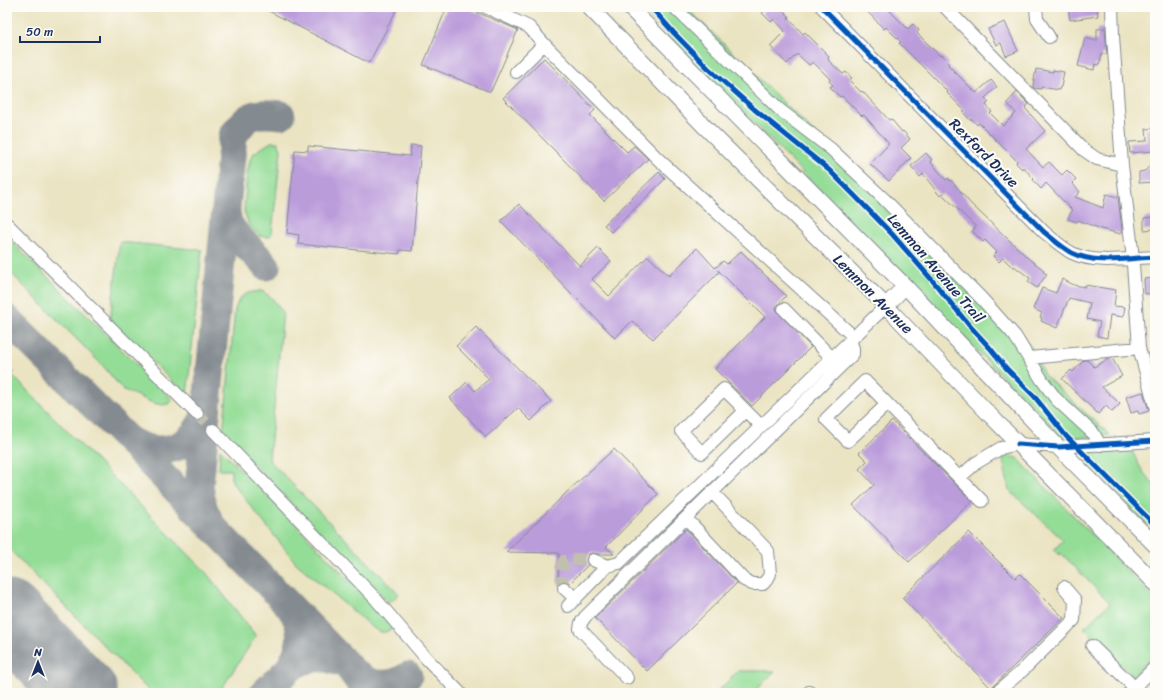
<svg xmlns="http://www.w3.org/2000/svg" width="1162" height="700" font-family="Sriracha,sans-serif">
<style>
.green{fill:#94dd97;stroke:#58867a}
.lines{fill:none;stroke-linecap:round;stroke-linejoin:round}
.taxiway{stroke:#838a90;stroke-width:29}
.runway{stroke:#838a90;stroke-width:72}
.building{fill:#bb9cdb}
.minor-tunnel{stroke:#c1c0af;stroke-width:12;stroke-dasharray:12 6;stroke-linecap:butt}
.minor-casing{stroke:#838a90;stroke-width:14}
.major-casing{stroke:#838a90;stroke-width:17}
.minor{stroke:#fff;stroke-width:12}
.major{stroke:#fff;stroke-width:15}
.cycleway-casing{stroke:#fdfcf7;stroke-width:8}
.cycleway{stroke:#0057b8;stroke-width:5}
.labels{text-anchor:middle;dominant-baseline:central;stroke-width:4;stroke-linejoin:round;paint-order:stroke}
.street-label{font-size:15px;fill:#1b2f5e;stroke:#fdfcf7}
</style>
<rect width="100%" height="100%" fill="#fdfcf7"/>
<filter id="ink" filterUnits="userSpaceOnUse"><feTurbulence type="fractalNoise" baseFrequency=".025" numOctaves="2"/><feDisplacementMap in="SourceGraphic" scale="8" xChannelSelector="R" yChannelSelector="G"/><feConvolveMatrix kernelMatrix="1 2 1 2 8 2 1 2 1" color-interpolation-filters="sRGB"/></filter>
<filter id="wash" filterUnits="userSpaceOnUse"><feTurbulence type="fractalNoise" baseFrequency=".012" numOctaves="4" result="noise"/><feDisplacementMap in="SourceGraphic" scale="16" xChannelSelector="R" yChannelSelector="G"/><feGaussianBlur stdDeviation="0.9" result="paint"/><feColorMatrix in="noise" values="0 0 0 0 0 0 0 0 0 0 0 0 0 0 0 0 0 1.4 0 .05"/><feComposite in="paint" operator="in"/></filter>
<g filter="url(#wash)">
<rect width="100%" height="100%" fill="#ebe4c3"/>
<path class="green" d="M640,7H686L933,249L1031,347L1044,375L1110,435L1065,439L1059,434Z
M271,142H278L281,150L272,233L269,237L260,236L249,225L244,211L247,175L250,160L254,153Z
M7,236L13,243L173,400L168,404L163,405L153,403L122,389L104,367L7,269Z
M120,242L202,250L187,396L110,320Z
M262,291L272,298L283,313L269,460L399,594L389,603L223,433L235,310C239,294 247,292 262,291Z
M7,365L14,372L12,375L204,570L256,636L220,691L217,693H151L7,547Z
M1131,448C1137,463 1144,475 1155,486V533L1087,463L1088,455L1092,451Z
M220,449L299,528L394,627L386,632H380L373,628L296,563L234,485L231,479V470H219Z
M1010,456L1017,458L1155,599V654L1132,676L1084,628L1110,603L1061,553L1060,555L1054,550L1063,540L1009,490L1003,460L1004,457Z
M738,671H775L753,693H716Z"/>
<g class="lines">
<path class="taxiway" d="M226,212L228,223L234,232L266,266
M7,319L128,440L347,665L368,693
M128,440C162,460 192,449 206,413
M210,523L203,508L199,487L233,136C248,113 255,112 281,115
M291,608C306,630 302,648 289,669C307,654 327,655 347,665
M354,672C370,687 390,688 408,676
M264,693L289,669"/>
<path class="runway" d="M7,616L82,693"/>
</g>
<g id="blocks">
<path class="building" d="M261,7H398L369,63Z
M447,7H465L518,30L491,91H488L423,65Z
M769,7H777L782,12L784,11L790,17L788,18L803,34L805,32L829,56L828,58L829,61L843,74L846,72L852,78L849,80L861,92L862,91L889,120L891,119L902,132L903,131L910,139L901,148L911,158L889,181L870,164L889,144L864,115L862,116L842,96L840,97L830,87L833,85L829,81L830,79L813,62L809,65L797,54L787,64L770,46L785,31L774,19L771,22L762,13Z
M863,7H886L908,29L913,24L919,30L917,33L940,56L941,55L949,63L948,65L976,93L991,80L997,87L985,98L989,102L986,105L992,112L990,113L1003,126L1016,113L1007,103L1017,92L1029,104L1025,108L1045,131L1026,149L1043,167L1049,162L1062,175L1067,170L1076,179L1072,183L1080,192L1075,197L1103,208L1106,194L1118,197L1122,230L1121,234L1101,229L1078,220L1077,222L1068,219L1072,210L1046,183L1041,189L1033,180L1034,179L1023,167L1022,169L1016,163L1017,161L979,123L977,125L972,119L970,120L963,112L965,111L947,93L948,92L899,43L901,42L886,27L884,29Z
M1068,7H1097L1098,16L1070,20Z
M1005,22L1018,51L1006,56L1001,43L996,45L988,29Z
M1105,28L1107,54H1102L1099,65L1095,64L1094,70L1078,66L1085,38L1097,41V29Z
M544,58L595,110L590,115L627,152L634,146L648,159L604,201L503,98Z
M1036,69L1053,72V70L1064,72L1061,87H1060L1059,90L1041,87V89L1034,88L1033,86Z
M1155,128V151L1130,153L1129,142L1147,141L1146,129Z
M411,145L421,146L412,251L400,250L399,254L298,244L299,235L287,233L295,150L308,151V146L410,156Z
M926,153L932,160L930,161L946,180L948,178L950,181L951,180L970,203L1029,259L1044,270L1043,272L1047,274L1037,288L1028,282L1030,278L1014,266L1013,268L1003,258L999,262L993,256L997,252L985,240L983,242L972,231L976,227L942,194L940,196L923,174L920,177L911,166Z
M1155,160V182L1139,183V172L1145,171Z
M659,172L665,179L611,232L604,225Z
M519,204L580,266L598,248L611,261L592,279L609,296L648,256L669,276L697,248L715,268L723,261L727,264L741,251L786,296L776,307L777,311L811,347L752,406L715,369L765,317L718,270L719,272L653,339L632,321L615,338L501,221Z
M1155,217V229L1144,230V218Z
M1155,278V293L1145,294L1144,279Z
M1062,279L1074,285L1085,287V285L1116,290L1114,306L1125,307L1123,317L1110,315L1107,338L1097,336L1100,322L1087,319L1090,303L1069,298L1057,328L1041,321L1042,318L1040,317L1042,313L1033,309L1042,288L1056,293Z
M476,327L551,401L531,421L518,408L486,437L450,398L467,382L475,391L489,379L456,346Z
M1110,358H1112L1122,376L1102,387L1120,404L1112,412L1106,406L1098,414L1062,379L1071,370L1073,372L1084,360H1087L1094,367Z
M1143,392L1149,411L1139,414L1138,411L1131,413L1126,397Z
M892,421L972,501L909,562L853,505L874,485L859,469L867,461L859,453Z
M614,449L658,494L606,547L614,554H599L592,553L589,554L586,560L588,565L570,583L566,581H562L558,584L559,553L506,552L567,492Z
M686,529L737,583L647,671L595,618Z
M969,532L1015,578L1020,574L1064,618L991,688L902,598Z"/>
</g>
</g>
<g filter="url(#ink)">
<use href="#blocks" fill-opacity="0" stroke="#838a90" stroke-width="1"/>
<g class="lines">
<path class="minor-tunnel" d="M197,414L213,430
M564,588C560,581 562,568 564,561L571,559L593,560"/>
<g class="minor-casing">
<path id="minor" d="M486,7L529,27L544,44
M674,7L780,110L831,149L883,198L983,300L1015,336L1042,380L1056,399L1094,434L1100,445
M822,7L1044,232C1053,239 1061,247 1072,253C1096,265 1129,258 1155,257
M945,7L1084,150L1097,159L1122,165L1132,250L1139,348L1155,406
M1036,7L1037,19L1049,37
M1112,7L1113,36L1122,165
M516,72L544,44L658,159L854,337
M7,224L197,414
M784,309L832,358
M1029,358L1139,348
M887,404L848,441L826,419L865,381L982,501
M745,411L702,453L681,431L724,389L761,426
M213,430L374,597L426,658L460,693
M959,478L976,463L1001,448L1018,444L1058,447L1155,441
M686,518L744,580L752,584H763L768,578L770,574L768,551L712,492
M593,560L607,566
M564,588L576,599
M568,606L607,566L619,563L886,306
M1092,646L1134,687
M627,678L580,629L581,623L585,617L853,354V348L850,341
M809,692L810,693
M996,693L1022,671L1074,620L1075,600L1064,587
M1129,693L1155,667"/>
</g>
<g class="major-casing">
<path id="major" d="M589,7L705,127L886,306L988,413L1155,583
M629,7L905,286L1058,447L1155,545
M886,306L905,286"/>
</g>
<use href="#minor" class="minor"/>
<use href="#major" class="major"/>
<g class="cycleway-casing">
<path id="cycleway" d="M651,7L674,33L708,68L754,109L829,170L854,195L892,234L932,280L968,324L990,348L1007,369L1034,396L1066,436L1155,525
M822,7L1044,232C1053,239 1061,247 1072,253C1096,265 1129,258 1155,257
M1018,444L1058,447L1155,441"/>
</g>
<use href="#cycleway" class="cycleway"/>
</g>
</g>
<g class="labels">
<g class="street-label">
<text transform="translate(984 153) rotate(45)">Rexford Drive</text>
<text transform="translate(936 268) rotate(49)">Lemmon Avenue Trail</text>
<text transform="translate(873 294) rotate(45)">Lemmon Avenue</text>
</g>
</g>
<rect width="1162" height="700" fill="none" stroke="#fdfcf7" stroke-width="24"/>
<g transform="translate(38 662)" stroke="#fdfcf7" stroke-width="3" paint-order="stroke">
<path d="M0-3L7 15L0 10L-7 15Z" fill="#1b2f5e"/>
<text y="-6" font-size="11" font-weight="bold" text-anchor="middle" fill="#1b2f5e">N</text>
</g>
<path d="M20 36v6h80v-6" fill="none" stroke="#1b2f5e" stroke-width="2"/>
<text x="26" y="36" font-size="12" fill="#1b2f5e" stroke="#fdfcf7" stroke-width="3" paint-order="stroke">50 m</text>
</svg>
